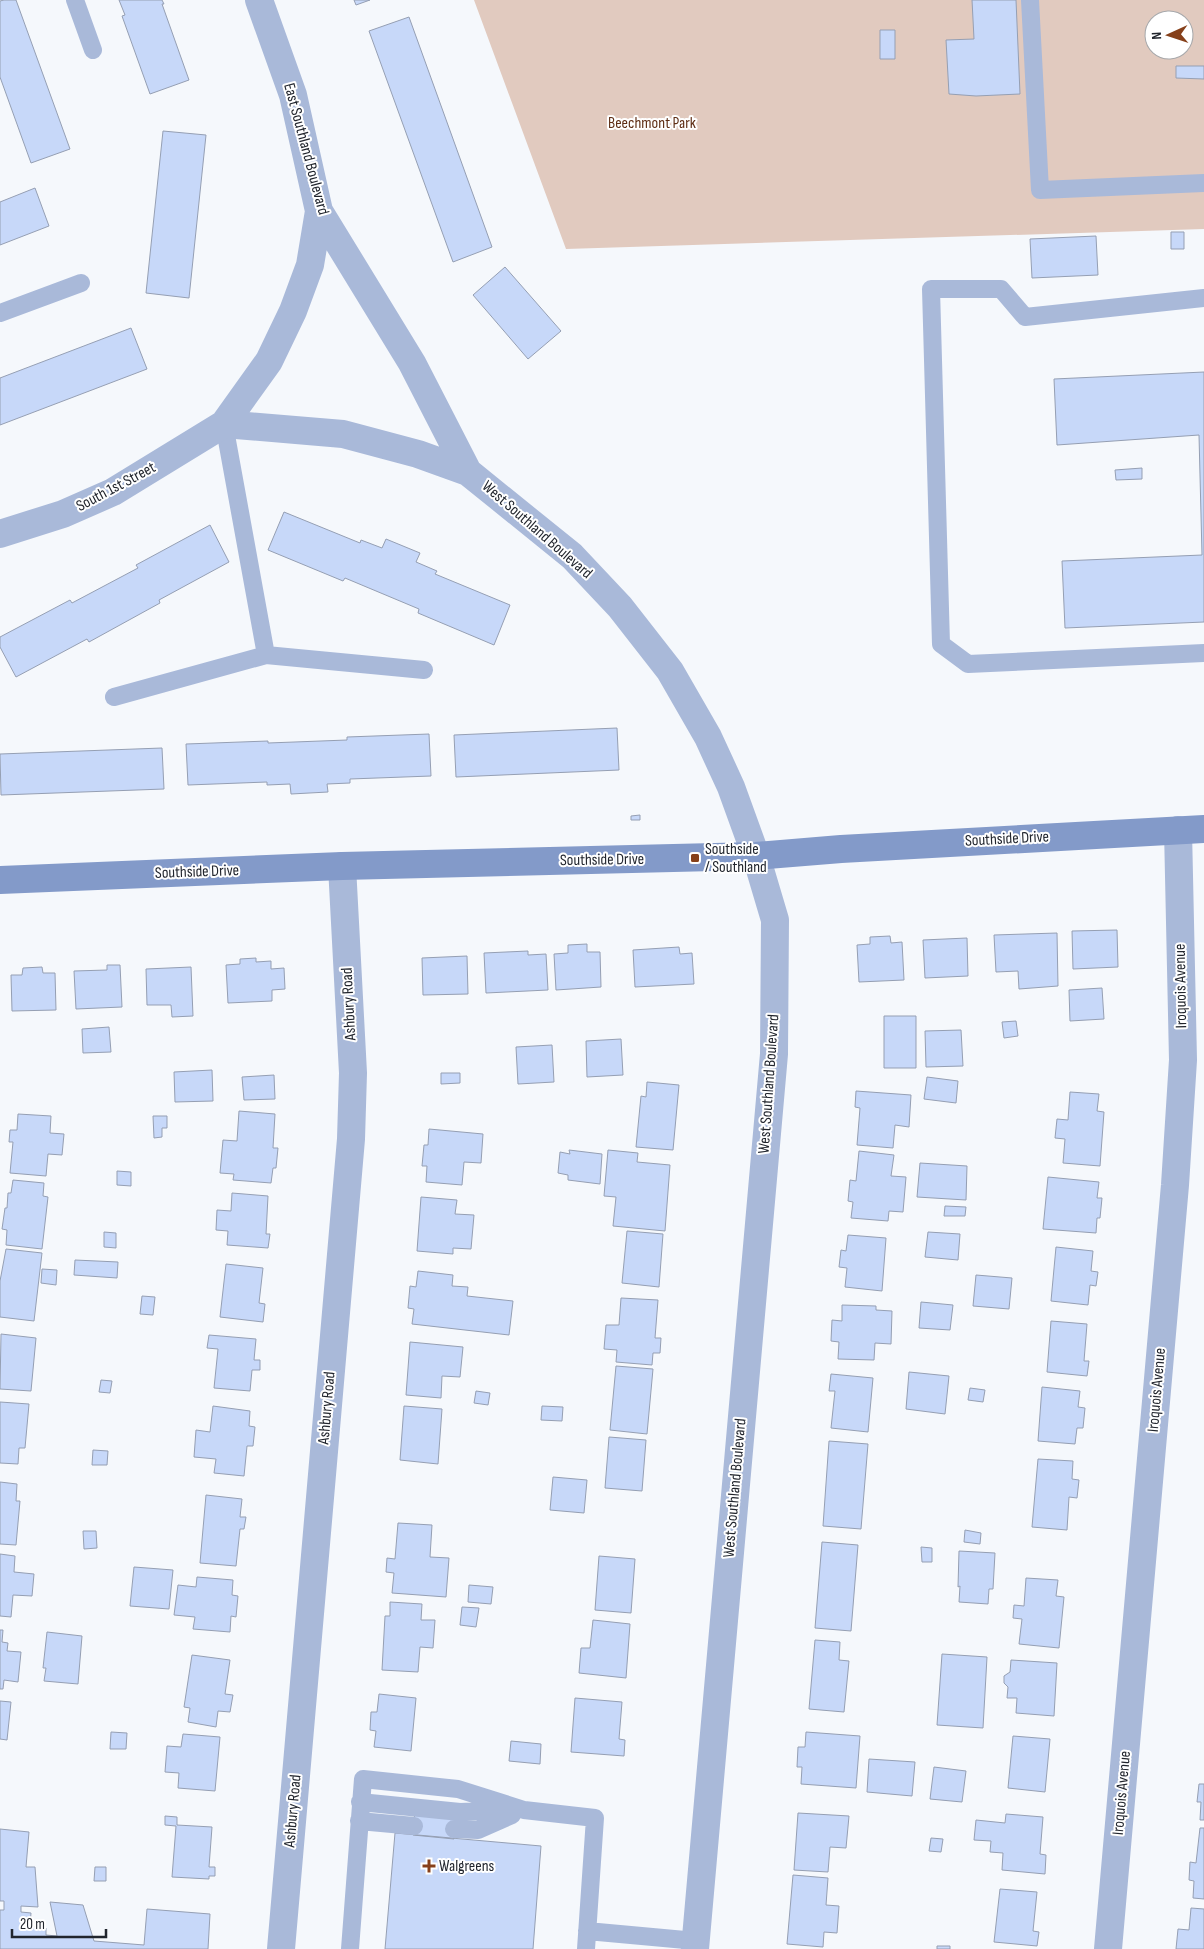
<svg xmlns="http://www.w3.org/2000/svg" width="1204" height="1949" font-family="'Sofia Sans Condensed',sans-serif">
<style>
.green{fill:#e1cabf;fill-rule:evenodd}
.building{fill:#c7d8f9;stroke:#959fb3}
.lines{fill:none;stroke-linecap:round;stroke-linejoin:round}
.service{stroke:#a9b9d9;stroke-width:18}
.minor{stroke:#a9b9d9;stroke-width:28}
.secondary{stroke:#839ac9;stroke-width:28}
.poi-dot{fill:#86401a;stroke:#fff;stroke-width:2}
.labels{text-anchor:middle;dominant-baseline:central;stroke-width:4;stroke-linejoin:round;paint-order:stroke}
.park-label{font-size:16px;fill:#5e2d14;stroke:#fff}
.street-label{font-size:16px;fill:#21252d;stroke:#fff}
.poi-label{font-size:16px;fill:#21252d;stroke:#fff;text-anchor:start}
</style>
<rect width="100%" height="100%" fill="#f5f8fc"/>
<path class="green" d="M474,0H1204V229L566,249ZM1154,20H1184V50H1154Z"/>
<path class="building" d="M4,0H16L70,149L31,163L0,77V1Z
M119,0H162L164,4H162L189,80L150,94L122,16L125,15Z
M354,0H370L356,5Z
M972,0H1016L1020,94L976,96L949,94L946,40L974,39Z
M409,17L492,247L453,262L369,31Z
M880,30H895V59H880Z
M1176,66H1204V79L1176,78Z
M163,131L206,135L189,298L146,293Z
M35,188L49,226L0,245V202Z
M1171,232H1184V249H1171Z
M1096,236L1098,275L1032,278L1030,239Z
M505,267L561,331L528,359L473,295Z
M131,328L147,369L0,425V378Z
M1204,372V622L1065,628L1062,561L1202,555L1199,435L1057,445L1054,379Z
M1142,468V479L1116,480L1115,470Z
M284,512L360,543L361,540L382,548L386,539L420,553L416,562L437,571L435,574L510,605L494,645L418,613L419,609L345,578L343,581L268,550Z
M210,525L229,562L159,600L160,603L89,642L87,639L16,677L0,647V637L70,600L72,603L138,568L136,565Z
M617,728L619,770L456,777L454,735Z
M429,734L431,776L350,779V783L327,784L328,792L291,794L290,784L267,785V782L188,785L186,744L268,741V743L347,740V737Z
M162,748L164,789L1,795L0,754Z
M640,815V820H631V816Z
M1117,930L1118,967L1073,969L1072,931Z
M1057,933L1058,986L1019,989L1018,971L996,972L994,935Z
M890,936L891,943L902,942L904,980L859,982L857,945L870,944V937Z
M967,938L968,976L925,978L923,940Z
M587,944V952H600L601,987L556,990L554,954L568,953V945Z
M679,947L680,954L692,953L694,984L635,987L633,950Z
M528,951V955L546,954L548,990L486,993L484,953Z
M467,956L468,994L423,995L422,958Z
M256,958V962L271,961V969L284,968L285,989L272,990V1001L228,1003L226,965L240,964V959Z
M107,965H120L122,1007L76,1009L74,971L107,970Z
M42,967L43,973H55L56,1010L12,1011L11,975H22L23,968Z
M191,967L193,1016L172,1017L171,1005H147L146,969Z
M1102,988L1104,1019L1070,1021L1069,990Z
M884,1016H916V1068H884Z
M1016,1021L1018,1036L1004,1038L1002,1022Z
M109,1027L111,1052L83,1053L82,1029Z
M961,1030L963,1066L926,1067L925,1031Z
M621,1039L623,1075L587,1077L586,1041Z
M552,1045L554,1082L518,1084L516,1047Z
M212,1070L213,1101L175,1102L174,1072Z
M441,1073H460V1083L441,1084Z
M274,1075L275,1099L244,1100L242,1077Z
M927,1077L958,1081L956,1103L924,1099Z
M647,1082L679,1085L673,1150L636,1147L641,1096L646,1097Z
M856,1091L911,1095L909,1127L895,1125L893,1148L857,1145L860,1108L855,1107Z
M1070,1092L1099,1094L1097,1111L1104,1112L1100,1166L1063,1163L1065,1139L1055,1138L1057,1119L1068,1120Z
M239,1111L275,1114L273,1148H278L276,1168H273L271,1183L233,1180L234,1174L220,1173L223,1140L237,1141Z
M18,1114L51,1116L50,1133L64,1134L62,1155L48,1154L46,1176L10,1173L13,1142H9L10,1130H17Z
M153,1116H167V1128H162V1137L154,1138Z
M429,1129L483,1134L481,1163L464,1162L462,1185L426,1182L427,1166H422L424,1145H428Z
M569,1150L602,1154L600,1184L568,1180V1175L558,1173L560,1152L570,1154Z
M608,1150L638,1153L637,1162L670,1165L665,1231L613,1226L616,1197L604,1196Z
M859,1151L894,1155L891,1176L906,1177L903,1212L889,1211L888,1221L851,1218L853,1202L848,1201L850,1180L856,1181Z
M920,1163L967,1166L966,1200L917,1197Z
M117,1171L131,1172V1186L117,1185Z
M1048,1177L1099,1182L1097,1198H1102L1100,1218H1097L1096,1233L1043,1229Z
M13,1180L44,1183L43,1196L48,1197L42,1249L6,1245L7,1230L2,1229L5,1208H7L8,1193H11Z
M232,1193L268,1196L266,1234H270L268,1248L227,1245L228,1231L216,1230L217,1210L231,1211Z
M421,1197L457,1200L455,1214L474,1215L471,1249L453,1248V1254L417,1251Z
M945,1206L966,1207L965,1216H944Z
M627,1231L663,1234L659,1287L622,1283Z
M104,1232L116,1233V1248L104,1247Z
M928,1232L960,1234L958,1260L925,1257Z
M848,1235L886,1238L882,1291L845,1287L847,1268L839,1267L841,1250L846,1251Z
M1056,1247L1093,1251L1091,1271L1098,1272L1096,1286L1090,1285L1088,1305L1051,1301Z
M6,1249L42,1253L34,1321L0,1317V1281Z
M75,1260L118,1262L117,1278L74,1275Z
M226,1264L263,1268L259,1303L265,1304L263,1322L220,1317Z
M42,1269L57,1270L56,1285L41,1283Z
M418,1271L453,1275L452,1286L468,1287L467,1296L513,1301L509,1335L412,1324L414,1309L408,1308L410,1286L416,1287Z
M976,1275L1012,1278L1009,1309L973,1306Z
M142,1296L155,1297L153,1315L140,1314Z
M621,1298L658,1300L655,1338H661L660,1353H653L652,1365L616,1362L617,1350L604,1349L606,1325H619Z
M921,1302L953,1305L950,1330L919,1328Z
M842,1305L876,1306V1310L892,1311L891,1344L875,1343L874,1360L838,1359L839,1342L831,1341L832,1320L842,1321Z
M1051,1321L1087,1324L1084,1361H1089L1087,1376L1047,1372Z
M1,1334L36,1338L31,1391L0,1389Z
M209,1335L256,1339L254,1360H260V1370H252L250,1391L214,1388L218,1349L207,1348Z
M410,1342L463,1347L460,1377L442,1376L441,1398L406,1395Z
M616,1366L653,1369L647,1434L610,1430Z
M909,1372L949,1376L945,1414L906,1409Z
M831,1374L873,1378L868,1432L831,1428L835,1391H829Z
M101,1380L112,1381L110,1393L99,1392Z
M1042,1387L1080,1391L1078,1407L1085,1408L1083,1428H1077L1075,1444L1038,1441Z
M970,1388L985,1390L983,1402L968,1400Z
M476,1391L490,1393L488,1405L474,1403Z
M0,1402L29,1404L25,1448H19L18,1464L0,1463Z
M213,1406L250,1411L249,1426L255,1427L253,1446H247L244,1476L214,1473L216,1459L194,1457L196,1430L210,1432Z
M404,1406L442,1409L438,1464L400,1460Z
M542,1406L563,1407L562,1421L541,1420Z
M609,1437L646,1440L642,1491L605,1488Z
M829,1441L868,1444L861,1529L823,1526Z
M93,1450L108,1451L107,1465H92Z
M1038,1459L1073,1461L1072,1479L1079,1480L1077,1498L1069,1497L1067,1530L1032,1527Z
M553,1477L587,1480L584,1513L550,1510Z
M0,1482L17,1484L16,1501H20L16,1545L0,1544Z
M206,1495L242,1499L240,1517H246L244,1529H240L236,1566L200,1563Z
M398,1523L432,1525L430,1557L449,1558L446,1597L392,1593L394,1573L386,1572L387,1558L395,1559Z
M965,1530L981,1533L980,1544L964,1542Z
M83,1531H96L97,1548L84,1549Z
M822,1542L858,1545L851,1631L815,1628Z
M921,1547L932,1548V1562H922Z
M959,1551L995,1553L993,1589H989L988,1604L959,1602L960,1586L958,1587Z
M0,1554L15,1556L14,1572L34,1574L32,1596L13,1595L11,1617L0,1616Z
M599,1556L635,1559L631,1613L595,1610Z
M134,1567L173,1570L169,1609L130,1606Z
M197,1577L233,1580L232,1595L238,1596L236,1617L231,1616L230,1632L193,1629L195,1617L174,1615L178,1585L196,1587Z
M1026,1578L1058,1580L1056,1596L1064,1597L1059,1648L1019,1644L1022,1619L1013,1618L1014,1605L1024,1606Z
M469,1585L493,1587L491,1604L468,1602Z
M390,1602L422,1604L421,1620H435L433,1648L420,1647L418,1672L382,1670L385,1616H390Z
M462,1607L479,1608L476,1627L460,1625Z
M593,1620L630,1624L626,1678L579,1673L581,1648H590Z
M0,1630H3L2,1642L8,1643L7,1651L21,1652L18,1682L4,1680L3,1689H0Z
M47,1632L82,1636L78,1684L44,1681L46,1668H43Z
M815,1640L840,1642L839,1660L849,1661L844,1712L809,1709Z
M942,1654L987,1657L983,1728L937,1725Z
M192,1655L230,1660L225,1694L233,1695L230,1712L218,1711L216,1727L188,1722L190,1708L184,1707Z
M1011,1660L1057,1663L1054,1716L1016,1713L1017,1698H1007L1008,1687L1004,1683V1676L1010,1672Z
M379,1694L416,1698L411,1751L374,1747L376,1731L370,1730L371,1712H377Z
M575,1698L622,1702L619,1739L625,1740L624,1756L571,1752Z
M0,1701L11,1702L7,1740L0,1739Z
M111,1732L127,1733L126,1749H110Z
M806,1732L860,1736L856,1788L801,1784L802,1767H797L798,1747H805Z
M183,1734L220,1737L215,1791L178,1788L179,1773L165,1772L167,1746L181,1747Z
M1013,1736L1050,1739L1045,1792L1008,1788Z
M511,1741L541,1744L540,1764L509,1761Z
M869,1759L915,1762L912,1796L867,1792Z
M934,1767L966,1771L962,1802L930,1799Z
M1199,1784H1204V1820H1200L1201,1802H1197Z
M415,1809L456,1813L454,1839L413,1835Z
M798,1813L849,1816L846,1848L830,1847L828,1872L794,1870Z
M1006,1814L1043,1817L1040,1854L1046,1855L1045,1874L1002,1870L1003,1853L990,1852L991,1841L974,1840L976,1820L1005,1823Z
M165,1816L177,1817V1825L212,1827L209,1867H215V1876H209V1879L172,1877L176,1826L165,1825Z
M1200,1828H1204V1899L1193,1898L1194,1881L1189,1880L1190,1862L1196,1863Z
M0,1829L29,1832L26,1867H35L38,1907L21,1906V1912L31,1913L30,1926L46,1928V1935L57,1936L50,1902L83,1905L94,1941L144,1945L147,1909L210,1914L208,1949H0V1910H4V1901H0Z
M395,1833L541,1846L533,1949H385Z
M931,1838L943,1839L941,1852L929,1851Z
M95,1867H106V1881H94Z
M793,1875L828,1878L826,1905L839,1906L837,1933L824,1932L823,1947L787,1944Z
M1000,1889L1037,1892L1033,1931L1039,1932L1037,1946L994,1942Z
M1191,1908L1204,1909V1949H1176L1178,1929L1189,1930Z
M937,1946H950V1949H937Z"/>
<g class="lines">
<path class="service" d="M75,0L93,50
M1030,0L1040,190L1204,183
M1204,298L1025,317L1001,289H931L941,644L968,664L1204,653
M0,313L81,283
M224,424L266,655
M114,697L266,655L424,670
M360,1802L460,1812L513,1810
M359,1821L414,1826
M454,1829L478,1830L512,1815
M587,1931L696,1941
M350,1949L363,1779L458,1789L524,1810L595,1818L586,1949"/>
<path class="minor" d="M259,0L293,95L319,211L412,363L468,472L572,556L620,607L670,671L708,737L731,787L756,856L775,920L774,1054L695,1949
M224,424L343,434L418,454L468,472
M0,534L63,514L113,492L224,424L269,361L293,311L310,265L319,211
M281,1949L351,1139L353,1073L342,866
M1108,1949L1175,1185L1183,1060L1178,830"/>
<path class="secondary" d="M0,880L342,866L756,856L841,849L1204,829"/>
</g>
<g class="poi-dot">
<rect x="690" y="853" width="10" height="10" rx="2.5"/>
<path d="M426.5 1858.5h5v5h5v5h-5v5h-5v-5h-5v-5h5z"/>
</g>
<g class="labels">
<g class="park-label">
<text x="652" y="123">Beechmont Park</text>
</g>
<g class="street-label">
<text transform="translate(306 149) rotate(75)">East Southland Boulevard</text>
<text transform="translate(116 487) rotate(-28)">South 1st Street</text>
<text transform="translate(537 530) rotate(41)">West Southland Boulevard</text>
<text transform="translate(1007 839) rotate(-3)">Southside Drive</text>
<text transform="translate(602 860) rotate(-1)">Southside Drive</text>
<text transform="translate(197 872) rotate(-2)">Southside Drive</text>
<text transform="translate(1181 986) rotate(-91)">Iroquois Avenue</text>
<text transform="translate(349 1004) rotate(-93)">Ashbury Road</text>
<text transform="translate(769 1084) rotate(-86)">West Southland Boulevard</text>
<text transform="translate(1157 1390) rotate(-85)">Iroquois Avenue</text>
<text transform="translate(327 1408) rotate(-85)">Ashbury Road</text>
<text transform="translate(735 1488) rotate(-85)">West Southland Boulevard</text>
<text transform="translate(1122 1793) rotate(-85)">Iroquois Avenue</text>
<text transform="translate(293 1811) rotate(-85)">Ashbury Road</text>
</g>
<g class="poi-label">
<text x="705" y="849">Southside<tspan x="705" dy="18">/ Southland</tspan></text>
<text x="439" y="1866">Walgreens</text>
</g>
</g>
<g transform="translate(1169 35) rotate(267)"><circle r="24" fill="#ffffff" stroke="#a6a8ab"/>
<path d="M0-4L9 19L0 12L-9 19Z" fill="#86401a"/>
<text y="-8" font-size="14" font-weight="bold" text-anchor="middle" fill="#21252d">N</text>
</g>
<path d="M12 1929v8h94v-8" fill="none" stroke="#21252d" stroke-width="2.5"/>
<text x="20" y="1929" font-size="15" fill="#21252d" stroke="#ffffff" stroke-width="4" paint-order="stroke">20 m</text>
</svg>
